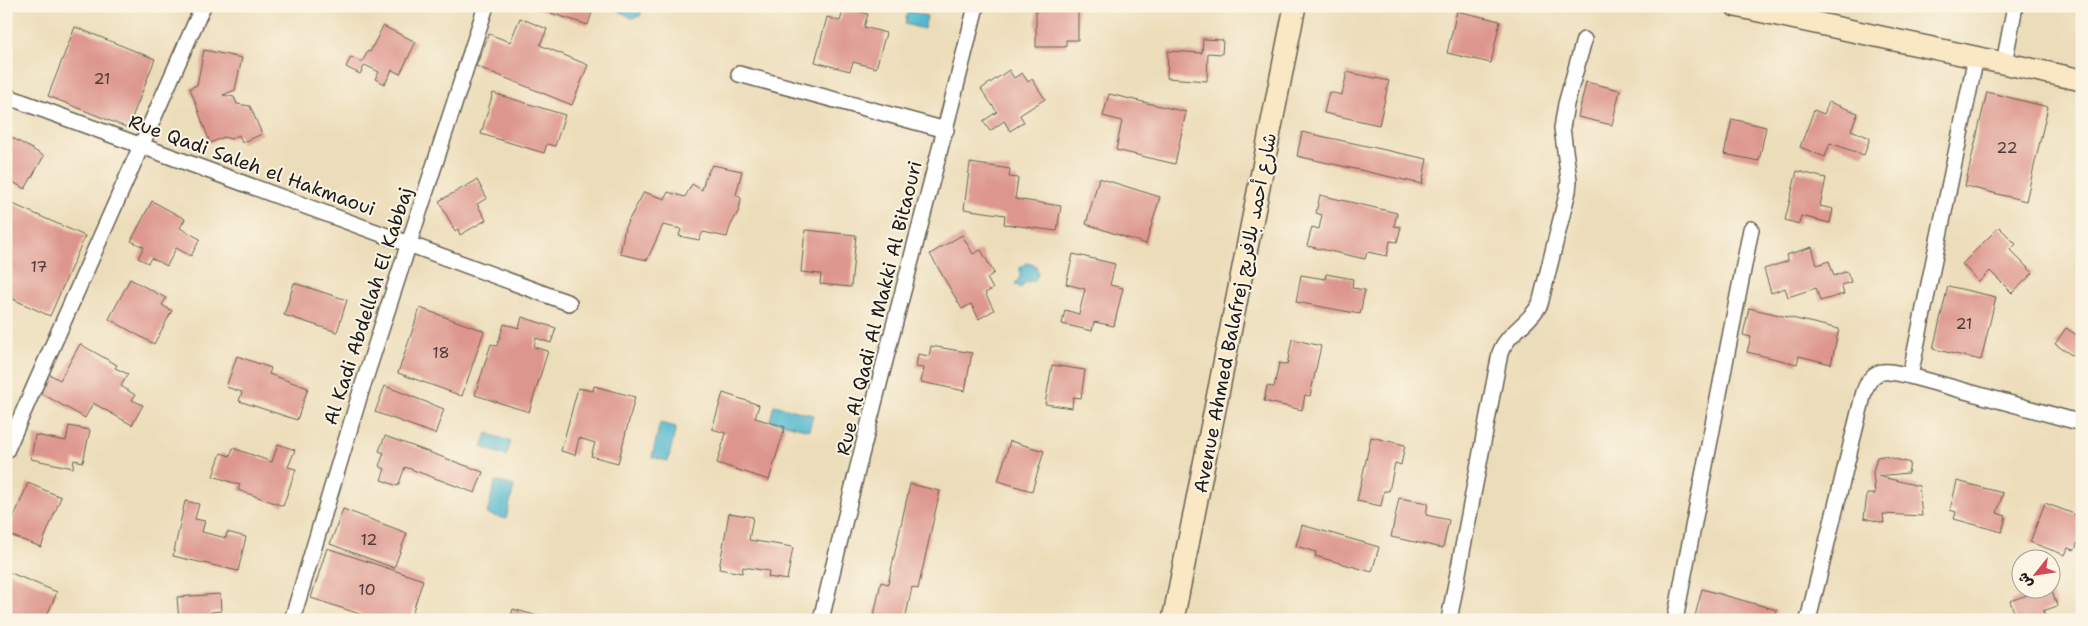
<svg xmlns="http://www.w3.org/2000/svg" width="2088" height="626" font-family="'Shantell Sans','Playpen Sans Arabic',sans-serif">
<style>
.water{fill:#51b8cf;stroke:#366a76}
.building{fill:#dd968d}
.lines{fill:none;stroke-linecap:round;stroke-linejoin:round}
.minor-casing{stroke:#656053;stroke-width:18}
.secondary-casing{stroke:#656053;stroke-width:24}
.minor{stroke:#fff;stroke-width:15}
.secondary{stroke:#fae7c3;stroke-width:21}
.labels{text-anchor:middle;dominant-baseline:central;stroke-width:4;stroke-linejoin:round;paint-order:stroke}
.number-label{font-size:16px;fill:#4c3a38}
.street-label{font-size:19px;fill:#1c1c1c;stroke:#fcf5e5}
</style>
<rect width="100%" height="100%" fill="#fcf5e5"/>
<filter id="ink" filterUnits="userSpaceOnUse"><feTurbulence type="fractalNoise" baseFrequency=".02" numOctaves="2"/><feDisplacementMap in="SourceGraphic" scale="10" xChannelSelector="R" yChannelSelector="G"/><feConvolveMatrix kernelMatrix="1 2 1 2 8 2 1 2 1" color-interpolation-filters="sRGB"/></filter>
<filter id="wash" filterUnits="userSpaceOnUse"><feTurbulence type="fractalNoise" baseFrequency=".0096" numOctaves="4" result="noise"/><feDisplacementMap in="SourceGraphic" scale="20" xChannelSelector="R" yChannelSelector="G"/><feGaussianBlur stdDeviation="1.12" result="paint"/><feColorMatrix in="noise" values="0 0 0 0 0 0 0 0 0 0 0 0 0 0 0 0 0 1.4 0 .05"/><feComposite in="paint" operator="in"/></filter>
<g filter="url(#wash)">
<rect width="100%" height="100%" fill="#ecddba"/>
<path class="water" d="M614,6H643L640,16L632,18L615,9Z
M908,11L927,16L924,29L905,24Z
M1026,263L1035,265L1038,273L1035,281L1026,282L1021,288L1015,284L1020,277V268Z
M774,405L813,415L809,430L770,420Z
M660,423L676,427L668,461L652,457Z
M487,433L511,442L506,456L482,447Z
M495,481L514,486L506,519L487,514Z"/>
<g id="blocks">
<path class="building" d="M529,6H594L588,25Z
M849,6H862L861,12L868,14L864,27L886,33L876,68L853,62L850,71L815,62L827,17L840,21L844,8L848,9Z
M1036,6H1078V40H1066V47H1036Z
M1457,11L1500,21L1491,63L1447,53Z
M520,18L547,29L540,45L588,65L572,105L476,66L489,34L510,42Z
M383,26L416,42L400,74L392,70L385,84L375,79L379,72L365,65L360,74L346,67L351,57L362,62L368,51L370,52Z
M75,27L155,59L128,128L48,96Z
M1203,39L1223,40L1222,54L1208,53L1207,81L1167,78L1168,51L1202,53Z
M204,50L242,58L235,90L223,95L234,97L237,104L250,106L262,134L242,143L239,135L230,139L224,137L210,143L190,88L197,85Z
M1009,70L1014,78L1022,73L1028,82L1032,79L1045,99L1020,115L1024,122L1010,131L1004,121L990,131L983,121L997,112L981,89Z
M1347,72L1389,81L1379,125L1324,113L1329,92L1342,95Z
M1586,82L1620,90L1612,125L1578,117Z
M1987,92L2048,107L2026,201L1965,186Z
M493,93L565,115L555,146L547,144L544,153L481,134Z
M1109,94L1186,112L1175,164L1116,150L1122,121L1103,116Z
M1829,102L1858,113L1851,130L1870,138L1864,155L1830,143L1825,157L1800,147L1814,110L1824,114Z
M1732,119L1766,127L1759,161L1724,154Z
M1302,132L1427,159L1422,184L1297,156Z
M6,134L44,156L25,189L6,178Z
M970,163L1010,169L1009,177L1018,178L1015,199L1061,206L1057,231L1004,224L1005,215L964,209Z
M712,165L742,171L736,195L741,198L739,210L730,227L727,237L703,232L699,240L679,236L681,229L663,225L647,260L620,254L625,227L644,192L665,199L668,192L685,197L692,184L702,190L705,178Z
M1797,171L1826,178L1820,206L1833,209L1830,223L1801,216L1799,224L1785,220Z
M1099,178L1160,197L1146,244L1086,224Z
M477,180L487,198L477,204L486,220L460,235L458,229L455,231L439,201Z
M1320,195L1397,213L1394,226L1401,227L1397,242L1390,241L1387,256L1367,252L1365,259L1307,246L1312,227L1319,229L1322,215L1316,213Z
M6,201L85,236L50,316L6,296Z
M152,201L185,219L180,228L200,239L191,256L176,248L167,266L151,258L148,263L138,258L144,247L131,241Z
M1999,227L2016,244L2010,250L2033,273L2012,293L1990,271L1979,282L1962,264Z
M805,230L856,235L851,287L820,284L821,274L801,272Z
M962,235L973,254L981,250L994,273L987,278L993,289L985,293L994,310L979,319L971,304L962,309L930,254Z
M1812,247L1817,265L1829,261L1834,276L1847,271L1851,282L1841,285L1844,294L1820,301L1816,288L1788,297L1785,288L1771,293L1764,269L1788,261L1786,255Z
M1073,254L1115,264L1110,285L1123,288L1114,326L1094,322L1092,331L1062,324L1065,310L1079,314L1085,289L1066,284Z
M1326,274L1353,279L1352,288L1365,290L1360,314L1296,302L1301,275L1325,279Z
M130,279L166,298L162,305L172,311L154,344L109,319Z
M294,283L347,300L337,332L284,315Z
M1948,286L1996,297L1981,360L1933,349Z
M420,308L484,331L462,396L398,373Z
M1749,308L1839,329L1831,364L1799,356L1797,364L1747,352L1751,337L1743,335Z
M522,317L556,328L551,343L536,338L534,347L548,351L529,412L475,395L491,344L497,346L504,324L519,328Z
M2082,327V362L2055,344L2066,328L2077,335Z
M1292,339L1321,346L1310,396L1305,395L1302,410L1264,401L1267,386L1274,387L1279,363L1287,365Z
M80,344L117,365L115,368L128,374L121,386L135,395L132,400L143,405L132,425L93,403L85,418L39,392L49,374L60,380Z
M931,346L972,353L965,391L921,382L924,368L916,367L918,354L929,356Z
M237,356L271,368L269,374L308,388L297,420L239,401L242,392L226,387Z
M1052,365L1085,370L1081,398L1073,397L1072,408L1045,404Z
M385,386L444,409L435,434L375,412Z
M594,386L635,397L618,463L591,456L595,443L579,438L575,455L561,451L578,388L593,391Z
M723,393L759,405L755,418L785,427L769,480L717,463L726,433L712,429Z
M69,426L90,430L83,462L74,460L73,468L31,459L35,435L66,441Z
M385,436L483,472L475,493L405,467L398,486L381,480L385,469L379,466L384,453L379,451Z
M1371,437L1405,445L1401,465L1395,463L1389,491H1384L1381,506L1357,501Z
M1010,441L1044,451L1032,491L998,481Z
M278,444L295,450L288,467L296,469L283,506L238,490L240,485L213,476L221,453L230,456L233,448L272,462Z
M1884,456L1910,463L1908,473L1878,476L1919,486L1922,516L1883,514L1884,523L1864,518L1867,494H1875L1873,472L1877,457Z
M1957,481L2003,493L1997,513L2006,516L2002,532L1954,519L1956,512L1950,510Z
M28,483L61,497L41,547L7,534Z
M910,484L940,491L918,589L912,587L905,620H873L881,582L888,584Z
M1399,498L1428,503L1426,515L1449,520L1443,548L1391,537Z
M185,501L199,504L195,519L205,521L202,532L226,538L227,532L246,537L238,571L173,556Z
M2045,503L2082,517V531L2075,550L2068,548L2065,555L2030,542Z
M343,509L407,533L394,568L330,544Z
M729,513L753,517L749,540L793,547L787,580L768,577L769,571L743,567L742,573L719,569Z
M1302,525L1379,547L1372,572L1315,556L1316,552L1296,546Z
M327,548L423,580L410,620H378L311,598Z
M6,571L57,592L45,620H6Z
M2047,588H2051L2057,606L2043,611L2046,620H2017L2010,601Z
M1702,589L1777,610L1774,620H1694Z
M220,594L221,611L211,612L212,620H179L177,597Z
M513,609L548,619V620H510Z"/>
</g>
</g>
<g filter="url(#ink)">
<use href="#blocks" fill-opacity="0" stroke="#656053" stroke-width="1"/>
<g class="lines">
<g class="minor-casing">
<path id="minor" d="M2004,63L2015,6
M739,74L946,130
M6,96L569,303
M1910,376L1976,57
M6,451L203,6
M292,620L361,391L486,6
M821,620C868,414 926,211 976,6
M1449,620L1500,353C1507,333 1530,323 1540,304L1568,191L1569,180L1562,128L1566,104L1584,40
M1675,620L1751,229
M1808,620L1864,392C1873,365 1888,371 1910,376L2082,423"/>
</g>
<g class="secondary-casing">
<path id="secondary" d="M1736,6L2082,80
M1173,620L1295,6"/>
</g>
<use href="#minor" class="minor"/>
<use href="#secondary" class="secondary"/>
</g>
</g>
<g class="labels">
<g class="number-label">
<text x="102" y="78">21</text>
<text x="2007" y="147">22</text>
<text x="39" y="266">17</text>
<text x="1964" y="323">21</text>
<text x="441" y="352">18</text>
<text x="369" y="539">12</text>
<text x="367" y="589">10</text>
</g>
<g class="street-label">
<text transform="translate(252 165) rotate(20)">Rue Qadi Saleh el Hakmaoui</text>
<text transform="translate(368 306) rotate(-72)">Al Kadi Abdellah El Kabbaj</text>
<text transform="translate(879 308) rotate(-76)">Rue Al Qadi Al Makki Al Bitaouri</text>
<text transform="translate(1235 313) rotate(-79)">Avenue Ahmed Balafrej شارع أحمد بلافريج</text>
</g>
</g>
<rect width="2088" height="626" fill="none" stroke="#fcf5e5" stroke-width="25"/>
<g transform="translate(2036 574) rotate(240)"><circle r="24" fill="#fcf5e5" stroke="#a29e95"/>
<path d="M0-4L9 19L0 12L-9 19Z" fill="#d1495b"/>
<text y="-8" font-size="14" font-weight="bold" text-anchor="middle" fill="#1c1c1c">ش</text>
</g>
</svg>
